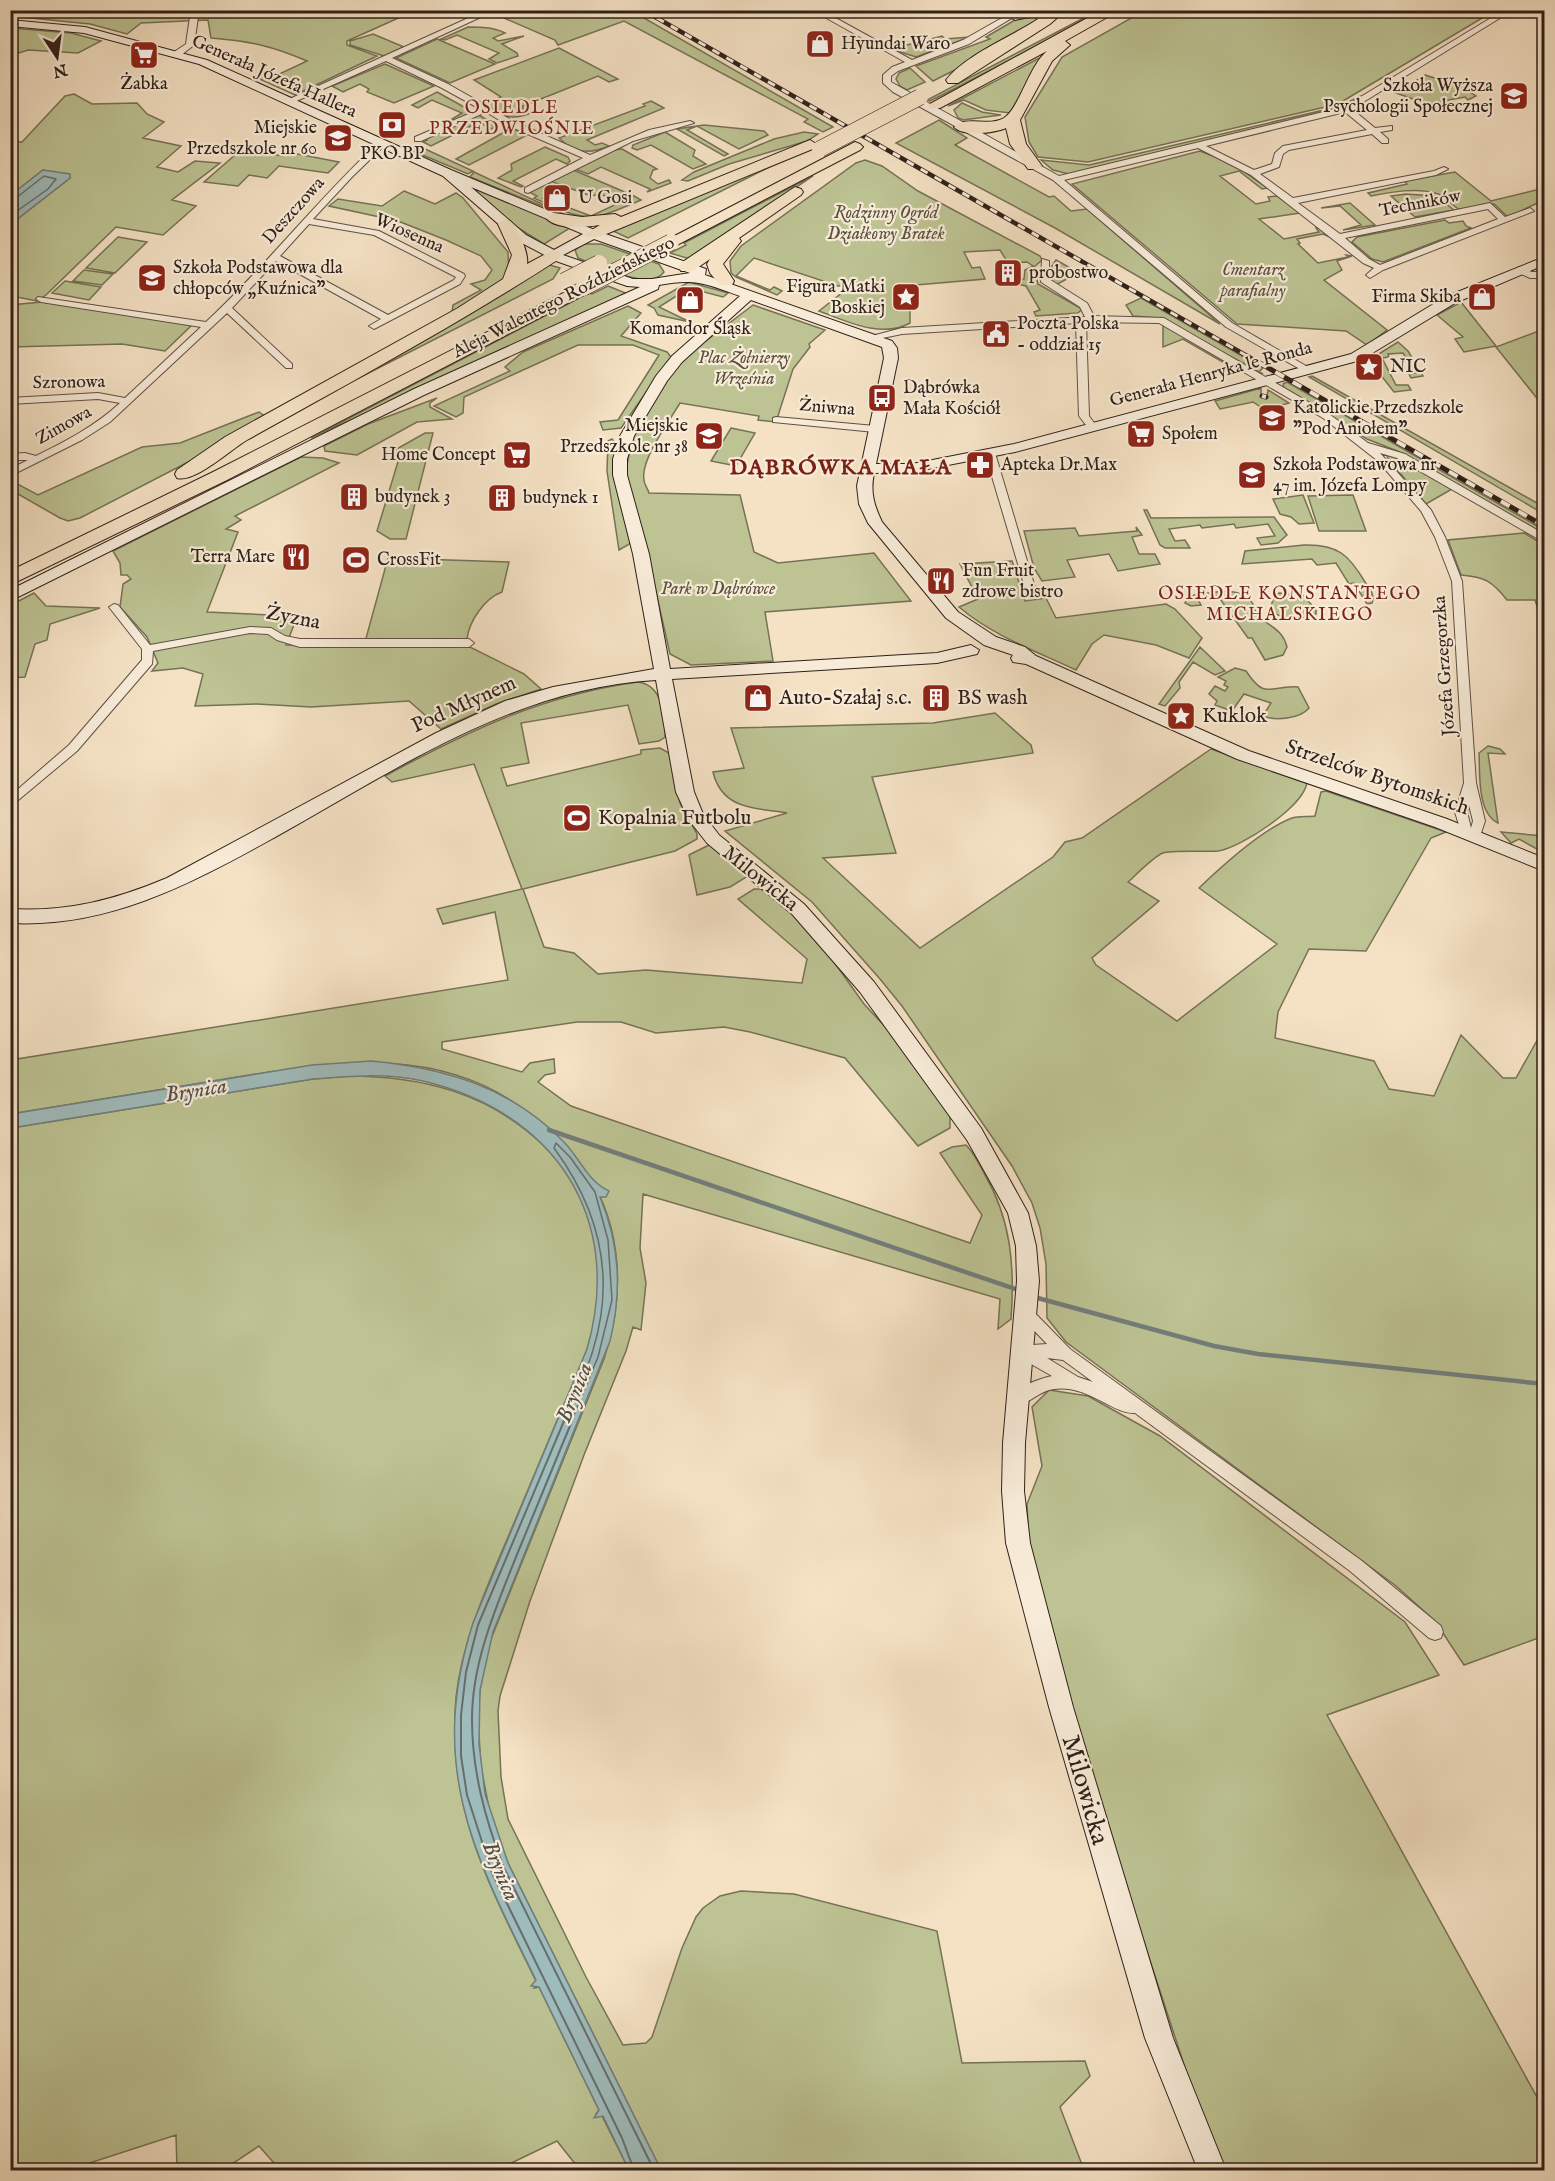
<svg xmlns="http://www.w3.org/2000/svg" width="1555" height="2181" font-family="'IM FELL English',serif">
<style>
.green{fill:#bdc393;stroke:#767256;stroke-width:1.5}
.water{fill:#9fbcbd;stroke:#727e7b;stroke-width:1.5}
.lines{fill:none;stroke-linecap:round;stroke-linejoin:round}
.shore-far1{stroke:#676e6b;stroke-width:1.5}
.shore{stroke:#676e6b;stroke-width:2}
.stream{stroke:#727e7b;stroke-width:4.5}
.street-casing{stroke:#605044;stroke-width:2}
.secondary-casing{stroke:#2f2019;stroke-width:2}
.highway-casing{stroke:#2f2019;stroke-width:2}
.street{fill:#f8ecd9;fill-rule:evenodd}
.secondary{fill:#f8ecd9;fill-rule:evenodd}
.highway{fill:#f5e2c5;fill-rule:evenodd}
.rail-far1-casing{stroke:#2f2019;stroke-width:4.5}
.rail-casing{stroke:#2f2019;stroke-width:5}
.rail-far1{stroke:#f8ecd9;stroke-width:3;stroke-dasharray:8;stroke-linecap:butt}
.rail{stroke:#f8ecd9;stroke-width:4;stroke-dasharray:10;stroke-linecap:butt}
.highway-bridge-casing{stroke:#2f2019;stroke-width:17;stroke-linecap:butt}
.highway-bridge{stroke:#f5e2c5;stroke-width:16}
.labels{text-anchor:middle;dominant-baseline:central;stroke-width:4.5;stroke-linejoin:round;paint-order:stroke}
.far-poi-label{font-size:18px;fill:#2f2019;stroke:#f8ecd9;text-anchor:start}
.far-street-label{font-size:18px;fill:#2f2019;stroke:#f8ecd9}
.far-neighbourhood-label{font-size:18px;letter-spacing:1.5px;fill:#7a1f14;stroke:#f8ecd9}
.far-park-label{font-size:18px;font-style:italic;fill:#5a513e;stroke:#f8ecd9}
.street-label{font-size:21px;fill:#2f2019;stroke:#f8ecd9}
.poi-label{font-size:21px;fill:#2f2019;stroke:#f8ecd9;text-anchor:start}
.far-district-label{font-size:22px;font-weight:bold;letter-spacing:1.5px;fill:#7a1f14;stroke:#f8ecd9}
.water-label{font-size:22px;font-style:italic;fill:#514f4a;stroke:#f8ecd9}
.near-street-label{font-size:26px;fill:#2f2019;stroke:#f8ecd9}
</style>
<rect width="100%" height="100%" fill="#f5e2c5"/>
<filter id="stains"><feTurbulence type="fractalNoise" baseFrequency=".00333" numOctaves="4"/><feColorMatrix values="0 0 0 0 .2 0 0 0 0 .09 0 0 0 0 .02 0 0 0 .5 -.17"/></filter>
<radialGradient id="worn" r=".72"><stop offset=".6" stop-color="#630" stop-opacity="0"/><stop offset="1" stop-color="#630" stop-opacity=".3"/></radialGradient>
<path class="green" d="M501,10L632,11L833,127L823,132L804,122L808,119L624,21L558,45L555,40L497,15Z
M10,11H414L347,41V45L377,56L295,95L255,77L262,74L271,78L307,61C272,46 250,41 211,38L208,20L141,23L127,34L90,24L11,16Z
M1097,11H1103L952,90L930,101L927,100Z
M1144,11L1145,10L1494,11L1338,104L1088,162L1038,157L1029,142L1025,117L1062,57Z
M1033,15L1039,19L1006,44L933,81L916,66L990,39L986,37L1015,20Z
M468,27C481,27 493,27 505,33L493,38L498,41L524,36L502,44L517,53L518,56L497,63L489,59L499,53L457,35L445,40L441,39Z
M11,28L71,33L101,41L78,53L28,50L19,53L11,49Z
M373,34L404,47L384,56L350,45V41Z
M942,36L945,39L970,37L916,57L891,49Z
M437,39L495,64L450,83L396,58Z
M559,48L618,79L609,82L598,76L521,107L531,113C509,122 504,115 485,104L501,97L474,80Z
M1049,53L1032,73L1010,113L986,110L964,100L948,106Z
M385,64L434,86L394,103L367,92L369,89L360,84L343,92L332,86Z
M910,68L925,82L907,90L900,86L896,79L899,73Z
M1425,75L1461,86L1476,96L1468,100L1465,97L1427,104L1396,93Z
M437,92L493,123L494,127L491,129L479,122L452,119L462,113L432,100L418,108L412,105Z
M74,94L92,104L137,103L147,114L164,122L143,138L181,146L157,167L178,172L195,161L220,163L172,200L196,206L163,235L116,227L46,295L37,301L11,296V224L70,178L43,170L11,195V141L22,142L65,96Z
M1360,96L1363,97L1344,107L1069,174L1053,170L1041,160L1089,165L1341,106Z
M651,101L664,108L587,140L595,145L602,143L609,146C591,154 573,153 559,138L645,106L643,104Z
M962,103L982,112L1001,115L963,120L958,118L954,110Z
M462,120L477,123L431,146L423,142L427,140L422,138Z
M939,120L967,138L955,145L1049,197L1054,196L1071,211L1087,209L1220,324L1055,228L896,143Z
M704,125L764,131L768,135L739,149L697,126L687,130L728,154L724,156L677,129Z
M508,130H516L527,135L469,165L456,159Z
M665,132L695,150L693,156L706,164L693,169L651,145L637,150L632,148L633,145Z
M804,132L818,134L807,141L729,164L688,181L682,180L694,172L774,139Z
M401,146L423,148L473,171L468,174Z
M545,147L568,157L570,161L567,164L556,159L513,181L523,186L521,187L498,178L512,170L511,164Z
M243,148L282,156L287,152L339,162L328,173L279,166L267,178L249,175L238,186L204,182Z
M622,149L657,169L653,170L650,178L658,184L669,180L671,183L647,192L650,189L601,167L588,174L573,168L613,150Z
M1200,151L1233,164L1267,188L1262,189L1239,171L1220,176L1256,204L1270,201L1268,197L1277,196L1300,213L1259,219L1284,239L1319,232L1316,228H1320L1330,237L1323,234L1297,239L1300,243L1298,244L1318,263L1348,257L1346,255L1352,256L1337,261L1342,270L1324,280L1387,330L1367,345L1346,331L1237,324L1072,184Z
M791,156L628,238L611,230Z
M865,160L882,166L918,191L1040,256L1042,260L1034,267L1038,284L1082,309L1078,313L1036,316L1034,312L1040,310L1026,286L1000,280L1024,279L1025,270L1033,266L1027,262L1008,263L1000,250L964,252L972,268L980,267L985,279L916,285L903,293L904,298L898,299L899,306H910V323C882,339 846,321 819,311L853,284L838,286L754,258L736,276L770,290L774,287L782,291L777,295L736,277L731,273L730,261L741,246L856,163Z
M571,169L634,196L641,200C588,223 587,222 534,198L537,196L529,192L545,182L560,188L543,198L591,216L619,203L601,194L591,196L550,181Z
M474,172L572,218L470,177Z
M1455,172L1491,201L1544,188V200L1508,217L1494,204L1461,210C1452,207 1447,197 1438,194C1418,187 1391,192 1371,196L1368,193L1407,184L1404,181Z
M813,176L690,259L670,253L686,245L684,243Z
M470,186L570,228L544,244L515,226Z
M404,191L435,204L456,193L463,198L508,252L509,274L500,284L452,312L453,305L481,290L471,284L485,280L492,270L481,256L446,240L398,221L329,206L338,199L382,206Z
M1406,194L1436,196L1454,210L1415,217L1391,196Z
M1350,203L1375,225L1343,230L1361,225L1340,206L1321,208Z
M1445,220L1449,223L1463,221L1466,226L1471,228L1383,262L1372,259L1352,242L1357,237Z
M118,237L147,242L115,273L86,268Z
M583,244H601L659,264L664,272C650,292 597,265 578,258L575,250Z
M1056,260L1083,275L1084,277L1070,272L1061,275L1067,279L1054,286L1047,282L1046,275Z
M546,264L560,268L553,279L300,408Z
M84,270L113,274L102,285L73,281Z
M65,281L101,287L89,300L52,293Z
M689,282L728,293L723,297L689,288L659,307L690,322L658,315L654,308L648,305Z
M608,286L628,294L311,438L589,293L592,294Z
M1141,298L1263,368L1259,372L1263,374L1159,318L1133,316L1126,305Z
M42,302L193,324L165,351L122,344L11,347L10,305Z
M1461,302L1496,346L1464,352L1455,339L1463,337L1437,315Z
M753,305L825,330L809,344L810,347L793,369L776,422L758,420L759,416L680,403C670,420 640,460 644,480C644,484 648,489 649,493L740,495L754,552L778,563L874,553L911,601L765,612L773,661L691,665L670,654L644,539L628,483L626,470L631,445L637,427L665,380L690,353Z
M628,306L641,313L621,336L667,352L671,357L621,428L603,430L600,422L618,420L659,355L633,345H578L464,397L463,413L456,417L434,406L510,371L505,367L523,352Z
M1163,325L1228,363L1226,364L1183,339L1163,347Z
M1544,329V407L1496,347Z
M1398,342L1408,351L1423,376L1411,378L1409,374L1416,373L1403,353L1388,354L1389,357L1382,358L1396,385H1408L1411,390L1394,392L1369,360Z
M1312,376L1544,507V514L1309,377Z
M1287,382L1544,530V535L1397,451L1367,439L1284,388L1283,384Z
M1261,388V395L1267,396L1268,390L1289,403L1265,410L1253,402L1220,409L1215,401Z
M437,398L430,403V407L452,419L417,422L357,455L325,451L324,446L368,424Z
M259,412L266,417L194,459L80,518L68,521L60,518L11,490L10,480L38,495L142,447L180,443Z
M731,428L755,433L736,466L711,461Z
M425,433H433L406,539H390L377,531L400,455L393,451Z
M612,439L617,445L613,466L633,542L619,550L607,471L608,441Z
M1391,455L1452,489L1426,504L1388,459L1387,456Z
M301,457L323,458L339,463L235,516L241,520L226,529L238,532L207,612L291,616L294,625L286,645L468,646L524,674L541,689L496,704L441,729L409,701L311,707L257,704L195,706L203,674L183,668L152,671L158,663L147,637L120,607L123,584L131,579L127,575H121L120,563L113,551Z
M1303,495L1314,523L1299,524L1291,517L1280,514L1273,499Z
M1353,495L1366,531H1319L1308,496Z
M1144,510H1147L1151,518L1274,517L1287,535L1278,543L1261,545L1257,538L1275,536L1268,524L1236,528L1234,524L1202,528L1200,525L1169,529L1175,541L1185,540L1190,548H1165L1160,545Z
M1136,527L1142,535L1132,537L1139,554H1155L1160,564L1118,571L1109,554L1067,560L1075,577L1042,581L1034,568L1024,531L1075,528L1079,536L1137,531Z
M1524,533L1544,545V627L1535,600H1507C1492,581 1485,577 1461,575L1448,540Z
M1304,545C1338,544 1349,555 1365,582C1370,589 1375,595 1372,603L1367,604L1354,583L1349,584L1336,563L1317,565L1312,559L1242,564L1245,551Z
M388,558L509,562L502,592C485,598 469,621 467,639L365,642Z
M1012,561L1025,601L1046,598L1056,618L1166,604L1175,609L1202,638L1189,658L1156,645L1104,635L1092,644L1076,670C1036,651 993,636 959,607L978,599L960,564Z
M1215,592C1228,591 1246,590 1253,604C1255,609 1255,613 1259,617C1271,627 1283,630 1287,647L1283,655L1265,660L1252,638H1248L1218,596L1198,599L1201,605L1191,606L1185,603L1189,596Z
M34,593L46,606L100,608L50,624L47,640L35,644L25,677L11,678V605Z
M1279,593L1303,595L1316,610V614C1301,621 1282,620 1270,610L1274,596Z
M1200,647L1225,671L1215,675L1193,662L1179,682L1180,688L1165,706L1159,704Z
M1235,668L1246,671C1266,701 1269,685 1298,687L1309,708C1300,719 1275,721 1263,716L1271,703L1244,694L1232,711L1215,705L1217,701L1209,694L1215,686L1225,691L1228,687L1224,685L1226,681L1218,677Z
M637,682C662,684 666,715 665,737L659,741L639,744L628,705L521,723L529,763L501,768L507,786L641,754V750L660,748L669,753L680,803L697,834V839L675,851L523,889L544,947L574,953L598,974L646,970L802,983L807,959L738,899L754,889H761L794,915L829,955L864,1004L891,1033L950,1116V1128L918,1146L845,1058L750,1032L724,1027L656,1033L621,1022H577L442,1042V1049L522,1072L530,1063L554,1059L555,1073L545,1075L538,1082L571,1106L970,1243L982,1215L940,1153L952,1147L966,1145C974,1153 979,1164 984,1173C1011,1219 1015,1266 1011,1319L998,1329L1000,1299L643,1194L640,1248L646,1283L641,1330L633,1327L626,1351L584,1455L530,1601L500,1696L498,1711L501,1777L508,1819L586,1977L623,2045L646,2043L652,2037L682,1948L696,1917L703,1908L720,1896L741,1891L794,1894L937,1931L962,2063L1085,2061L1090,2076L1060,2107L1084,2170H661L508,1863L491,1818L481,1767L478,1718L480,1690L489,1644L604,1359C625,1298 623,1228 587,1173C574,1153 559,1139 541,1123C444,1037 324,1063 208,1082C142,1093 76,1103 11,1114V1060L508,980L495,912L443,924L437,909L522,889L474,764L392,782L385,776C470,730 541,696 637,682Z
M995,713L1031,745L1033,753L872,777L896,853L823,858L920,948L1053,857L1065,842L1082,838L1211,749L1307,783C1303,807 1242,847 1218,851C1206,852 1170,850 1163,853C1154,856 1136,875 1128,882L1159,901L1092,958L1096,965L1177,1021L1277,944L1199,888C1221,867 1263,829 1292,818C1298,816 1308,817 1315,816L1321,792L1326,791L1446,832L1431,838L1366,951L1309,949L1278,1012L1275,1038L1374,1061L1389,1089L1434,1096L1461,1035L1503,1078H1516L1544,1028V1636L1464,1665L1435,1621L1396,1586L1066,1342L1047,1318L1046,1264L1040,1228L1032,1203L1012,1166L902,1006L880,979L812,902L725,831L787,813C756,808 722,810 713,772L744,768L731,728L933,723Z
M1488,746L1500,749L1505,754L1488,753L1498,823C1477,813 1480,774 1479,753Z
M1501,832L1544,836V853L1519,839L1511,843Z
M711,844L748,876L730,887L697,895L689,855Z
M348,1076C422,1076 488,1093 542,1144C588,1189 606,1255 595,1318C590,1350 574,1381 561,1411C542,1456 524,1500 505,1544C484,1594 462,1643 456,1697C446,1808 489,1885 536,1981L534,1988L539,1987L599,2110L596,2114L602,2116L629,2170H580L557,2141L497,2170H280L259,2146L223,2170H177L176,2135L68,2170H11V1128L313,1079Z
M1049,1390L1088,1396L1160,1436L1405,1622L1439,1675L1327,1715L1544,2110V2170H1226L1206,2132L1113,1847L1030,1565L1027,1504L1042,1466L1032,1407Z"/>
<path class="water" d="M43,170L70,174V178L11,224V195Z
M371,1061C445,1068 510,1087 563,1141C580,1158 587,1181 609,1191L606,1197H600C620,1245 622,1291 610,1341L493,1632L480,1690L479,1744L485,1794L508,1863L661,2170H629L603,2116L594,2118L599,2110L539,1987L531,1986L536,1980C474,1855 427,1767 473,1623L587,1349C625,1217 554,1112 423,1081C387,1073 349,1076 313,1079L11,1128V1114L312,1065Z"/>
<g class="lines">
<path class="shore-far1" d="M10,199L16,198L44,176L56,179L48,189L10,216
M563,1422C573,1399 586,1375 593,1350C616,1276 599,1209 554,1148L556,1143L570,1157L595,1192L608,1240L612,1300L598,1357L571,1422"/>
<path class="shore" d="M564,1421L478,1625L466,1672L461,1715V1756L467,1795L492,1873L622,2138L634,2170
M572,1421C554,1465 536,1508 518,1552C497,1605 472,1661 472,1719C472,1771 485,1818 503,1866L654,2170"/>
<path class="stream" d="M549,1130L1021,1291
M1034,1297L1214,1346L1258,1354L1544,1384"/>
<g class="street-casing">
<path id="street" d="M191,10H199L194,45L180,56H174V52L186,44Z
M486,10H496L392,58L448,84L515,122L590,155L649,130L690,121L694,123L633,141L528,193L525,192V188L583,158L509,126L486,112L421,141H415V137L480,109L442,88L386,61L292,103L285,101Z
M812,10H821L912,60L963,40L1016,10H1025L969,44L898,71L891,76V82L1059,176L1344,107L1504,10H1513L1352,109L1375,128L1392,126V130L1380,132L1388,139V143H1382L1372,134L1289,150L1283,154L1279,167L1260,174L1293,198L1434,171L1444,167L1448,169L1436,175L1298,203L1340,234L1490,203L1505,217L1530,208L1534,211L1383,270L1370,278L1366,275L1374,268L1363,263L1251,175L1198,148L1064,180L1232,323L1313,370L1305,372L1226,327L1053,180L893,92L883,83V75L892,67L905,62ZM1345,112L1367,130L1283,146L1275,153L1272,164L1254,170L1206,146ZM1488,209L1498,219L1380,265L1369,259L1345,238Z
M379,142L386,144L352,177L313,219L379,231L464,274L465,276L460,284L374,329L369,326L381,319L276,261L232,308L292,364V368H286L227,313L110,422L82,440L10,476V469L28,460H10V454L25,453L36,456C66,441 95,426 120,403L98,399L10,404V398L98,393L125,398L201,327L41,302L36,299L38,297L206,322C267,265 318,199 379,142ZM309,224L374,235L456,277L454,280L388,315L280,256Z
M1042,259L1049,261V279L1087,303L1094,316L1164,318L1329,414L1368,443L1405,454L1544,534V541L1540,540L1397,458L1380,453L1431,510L1445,537L1462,581L1476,783L1485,821L1479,839H1471L1469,835H1462L1455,812L1464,783L1452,581L1435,537L1421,511L1378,461L1323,418L1159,323L1086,322L1089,416L1097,427L1092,430L1089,429L1079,416L1076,323L902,334L873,340L868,337L902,328L1085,317L1080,307L1041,282ZM1469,805L1473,821L1471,828L1467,812Z
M1520,267L1532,272H1544V278H1530L1517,272V268Z
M776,417L875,426L880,429L875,432L773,422V418Z
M990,450L995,453L1036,591L1035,593L1031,594L1026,591L985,453Z
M114,604L118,605L150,645L250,627L271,628L285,636L300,639H469L474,643L469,647H300L277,640L268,634L250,633L153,651L152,664L77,751L10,807V796L69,745L142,660V649L109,607Z
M1026,1307L1031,1309L1070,1349L1362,1561L1441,1626L1443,1632L1441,1638L1435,1640L1429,1638L1350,1571L1135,1413C1114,1415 1087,1384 1054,1389C1040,1391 1031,1401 1019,1406L1014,1404L1011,1399C1017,1386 1039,1379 1052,1376L1017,1356L1015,1351L1017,1346L1047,1344L1021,1317L1019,1313L1021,1309ZM1047,1358L1063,1360L1093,1382L1078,1377Z"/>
</g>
<g class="secondary-casing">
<path id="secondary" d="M10,20L85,27L207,60L451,170L597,231L706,269L705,275L892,341L897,348L898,358L876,464H912L1014,444L1351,354L1445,297L1544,257V265L1455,303L1361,360L1015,452L912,472L874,473C870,492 874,505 882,522L958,612L996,637L1025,647L1036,656L1249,751L1447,819L1544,858V871L1435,827L1237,759L1026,664L1013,662L1011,658L1013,655L984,645L946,618L868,523L859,504L857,486L884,358L882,347L751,300L682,362L667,381L634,436L627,459V475L649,554L670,669L937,653L971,645L979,650L977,654L937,663L672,679L694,792L703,814L719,835L804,904L874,982L981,1128L1028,1213L1036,1246L1039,1281L1025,1443L1024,1491L1030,1543L1073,1707L1173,2038L1226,2170H1198L1145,2038L1049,1707L1006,1543L1002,1491L1003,1443L1017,1281L1016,1246L1008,1213L967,1140L860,992L792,914L707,843L689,820L676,792L656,680C513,688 392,772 270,840C188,885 107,928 10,923V909C67,912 115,900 167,878L436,733L505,701L553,687L654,669L633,554L613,475V459L620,436L656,376L672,356L740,296C706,284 696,278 659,285L658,289L424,395L10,601V590L414,389L640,287L627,286L556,261L518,241L443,176L199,64L84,33L10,26ZM471,187L583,234L554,250L526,235ZM594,239L690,273L652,279H633L563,255Z"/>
</g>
<g class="highway-casing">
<path id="highway" d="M1021,10H1066L1050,24L958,83H948L946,80C965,55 1011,37 1038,19L1034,16L1015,20L1008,16Z
M1102,10H1120L1065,41L1070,45L1052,61L1020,120L1026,144L1042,166L1040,169H1028L1010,144L1006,128C995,133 963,137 954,127C965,115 990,127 1004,118C1019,109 1029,66 1047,51L940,108H930L928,105Z
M810,140L818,145L815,148L599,237H587L585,234L600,225C586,227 556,230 546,218L554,213L582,217L615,214L621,217Z
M855,142L860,144L863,147L860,150L677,245L671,247L663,242Z
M795,187L801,189L803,192L801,195L739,238L741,241L723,264L734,281L732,285H720L710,273L707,264L710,259L693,271H681L679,267L681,263Z
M506,219C516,221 529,253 527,264L553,250L559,251L561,255L559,259C458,324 353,381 247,440C230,450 195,483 177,478L175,474L177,470L225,437L458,308L503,279L512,255L498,224Z
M583,283L591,288L589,292L227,480L10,585V571L213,472Z"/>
</g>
<use href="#street" class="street"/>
<use href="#secondary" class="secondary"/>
<use href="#highway" class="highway"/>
<g class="rail-far1-casing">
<path id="rail-far1" d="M643,10L1261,364"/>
</g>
<g class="rail-casing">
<path id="rail" d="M1258,362L1544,526
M1262,396L1266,397"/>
</g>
<use href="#rail-far1" class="rail-far1"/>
<use href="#rail" class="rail"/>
<g class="highway-bridge-casing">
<path id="highway-bridge" d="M820,149L920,97
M564,281L599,263
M583,288L671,242"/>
</g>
<use href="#highway-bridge" class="highway-bridge"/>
</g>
<defs>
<g id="shop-square" transform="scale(1.5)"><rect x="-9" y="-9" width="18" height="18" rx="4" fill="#8f2418" stroke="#f8ecd9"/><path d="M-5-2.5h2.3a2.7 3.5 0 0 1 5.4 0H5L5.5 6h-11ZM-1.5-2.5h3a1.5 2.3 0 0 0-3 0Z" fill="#fff"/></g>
<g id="supermarket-square" transform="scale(1.5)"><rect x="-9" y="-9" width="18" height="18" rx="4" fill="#8f2418" stroke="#f8ecd9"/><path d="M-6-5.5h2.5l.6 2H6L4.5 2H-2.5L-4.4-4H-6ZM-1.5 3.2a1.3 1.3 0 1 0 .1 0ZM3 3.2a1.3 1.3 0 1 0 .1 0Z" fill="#fff"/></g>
<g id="university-square" transform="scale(1.5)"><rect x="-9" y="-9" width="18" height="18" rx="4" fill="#8f2418" stroke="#f8ecd9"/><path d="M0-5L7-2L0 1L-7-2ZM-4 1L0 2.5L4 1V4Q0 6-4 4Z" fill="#fff"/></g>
<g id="bank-square" transform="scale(1.5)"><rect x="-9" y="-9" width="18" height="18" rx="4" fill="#8f2418" stroke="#f8ecd9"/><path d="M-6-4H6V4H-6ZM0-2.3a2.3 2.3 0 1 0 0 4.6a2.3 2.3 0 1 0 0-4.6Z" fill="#fff"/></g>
<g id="school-square" transform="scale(1.5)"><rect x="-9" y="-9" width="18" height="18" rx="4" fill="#8f2418" stroke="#f8ecd9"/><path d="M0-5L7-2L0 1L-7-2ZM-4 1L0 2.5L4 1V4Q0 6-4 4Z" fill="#fff"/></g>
<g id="building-square" transform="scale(1.5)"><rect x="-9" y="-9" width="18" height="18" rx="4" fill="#8f2418" stroke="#f8ecd9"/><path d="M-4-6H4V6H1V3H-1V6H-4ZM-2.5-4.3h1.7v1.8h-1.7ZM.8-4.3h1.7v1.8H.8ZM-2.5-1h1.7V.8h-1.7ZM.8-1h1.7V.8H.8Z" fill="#fff"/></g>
<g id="sight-square" transform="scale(1.5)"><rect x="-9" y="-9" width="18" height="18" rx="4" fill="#8f2418" stroke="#f8ecd9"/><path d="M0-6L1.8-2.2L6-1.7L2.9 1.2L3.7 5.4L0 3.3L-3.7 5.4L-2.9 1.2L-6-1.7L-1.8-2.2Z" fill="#fff"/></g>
<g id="civic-square" transform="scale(1.5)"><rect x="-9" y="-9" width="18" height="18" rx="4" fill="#8f2418" stroke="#f8ecd9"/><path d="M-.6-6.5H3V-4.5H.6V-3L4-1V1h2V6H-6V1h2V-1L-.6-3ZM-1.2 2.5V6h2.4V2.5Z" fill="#fff"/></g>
<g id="bus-square" transform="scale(1.5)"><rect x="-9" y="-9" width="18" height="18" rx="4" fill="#8f2418" stroke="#f8ecd9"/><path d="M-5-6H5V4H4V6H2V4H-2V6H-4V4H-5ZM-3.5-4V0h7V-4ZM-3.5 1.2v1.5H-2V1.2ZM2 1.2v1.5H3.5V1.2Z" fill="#fff"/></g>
<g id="pharmacy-square" transform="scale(1.5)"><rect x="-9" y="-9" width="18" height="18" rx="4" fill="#8f2418" stroke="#f8ecd9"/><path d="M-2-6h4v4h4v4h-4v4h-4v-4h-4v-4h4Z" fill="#fff"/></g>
<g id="restaurant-square" transform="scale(1.5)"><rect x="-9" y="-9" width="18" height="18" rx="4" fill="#8f2418" stroke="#f8ecd9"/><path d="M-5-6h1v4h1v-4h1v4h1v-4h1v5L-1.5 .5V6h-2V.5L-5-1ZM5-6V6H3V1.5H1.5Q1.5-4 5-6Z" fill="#fff"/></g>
<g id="stadium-square" transform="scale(1.5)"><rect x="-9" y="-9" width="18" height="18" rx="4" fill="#8f2418" stroke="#f8ecd9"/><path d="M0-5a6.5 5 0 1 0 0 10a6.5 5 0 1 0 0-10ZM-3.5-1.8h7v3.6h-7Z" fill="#fff"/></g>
</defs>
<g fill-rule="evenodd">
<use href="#shop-square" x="820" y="44"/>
<use href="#supermarket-square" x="144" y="55"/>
<use href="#university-square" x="1514" y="96"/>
<use href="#bank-square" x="392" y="125"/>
<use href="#school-square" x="338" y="138"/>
<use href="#shop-square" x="557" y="198"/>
<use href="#building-square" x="1008" y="273"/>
<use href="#school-square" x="152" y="278"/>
<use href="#sight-square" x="906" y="297"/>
<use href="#shop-square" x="1482" y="297"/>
<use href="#shop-square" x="690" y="300"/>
<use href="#civic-square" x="996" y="334"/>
<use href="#sight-square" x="1369" y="367"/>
<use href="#bus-square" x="882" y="398"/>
<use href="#school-square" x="1272" y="418"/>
<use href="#supermarket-square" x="1141" y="434"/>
<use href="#school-square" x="709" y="436"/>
<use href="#supermarket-square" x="517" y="455"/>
<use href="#pharmacy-square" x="980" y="465"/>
<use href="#school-square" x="1252" y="475"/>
<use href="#building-square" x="354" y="497"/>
<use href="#building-square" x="502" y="498"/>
<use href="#restaurant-square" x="296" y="557"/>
<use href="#stadium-square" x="356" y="560"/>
<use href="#restaurant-square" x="941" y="581"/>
<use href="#shop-square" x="758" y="698"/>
<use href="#building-square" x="936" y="698"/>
<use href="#sight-square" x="1181" y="716"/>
<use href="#stadium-square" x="577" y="818"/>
</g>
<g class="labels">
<g class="far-poi-label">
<text x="841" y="44">Hyundai Waro</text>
<text x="144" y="84" text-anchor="middle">Żabka</text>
<text x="1493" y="86" text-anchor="end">Szkoła Wyższa<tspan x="1493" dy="21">Psychologii Społecznej</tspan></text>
<text x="317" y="128" text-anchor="end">Miejskie<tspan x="317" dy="21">Przedszkole nr 60</tspan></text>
<text x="392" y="154" text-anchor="middle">PKO BP</text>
<text x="578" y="198">U Gosi</text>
<text x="173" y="268">Szkoła Podstawowa dla<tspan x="173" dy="21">chłopców „Kuźnica”</tspan></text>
<text x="1029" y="273">probostwo</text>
<text x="885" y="287" text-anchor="end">Figura Matki<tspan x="885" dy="21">Boskiej</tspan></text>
<text x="1461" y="297" text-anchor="end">Firma Skiba</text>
<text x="1017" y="324">Poczta Polska<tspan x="1017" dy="21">- oddział 15</tspan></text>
<text x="690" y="329" text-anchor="middle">Komandor Śląsk</text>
<text x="1390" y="367">NIC</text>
<text x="903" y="388">Dąbrówka<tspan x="903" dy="21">Mała Kościół</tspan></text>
<text x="1293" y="408">Katolickie Przedszkole<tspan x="1293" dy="21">"Pod Aniołem"</tspan></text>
<text x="688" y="426" text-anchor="end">Miejskie<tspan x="688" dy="21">Przedszkole nr 38</tspan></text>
<text x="1162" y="434">Społem</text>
<text x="496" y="455" text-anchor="end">Home Concept</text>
<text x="1001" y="465">Apteka Dr.Max</text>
<text x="1273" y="465">Szkoła Podstawowa nr<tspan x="1273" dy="21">47 im. Józefa Lompy</tspan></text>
<text x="375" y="497">budynek 3</text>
<text x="523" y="498">budynek 1</text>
<text x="275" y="557" text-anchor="end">Terra Mare</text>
<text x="377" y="560">CrossFit</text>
<text x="962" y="571">Fun Fruit<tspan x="962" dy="21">zdrowe bistro</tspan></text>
</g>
<g class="far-street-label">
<text transform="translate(274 77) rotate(24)">Generała Józefa Hallera</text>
<text transform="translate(1420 204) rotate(-11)">Techników</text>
<text transform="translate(294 211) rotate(-48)">Deszczowa</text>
<text transform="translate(409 234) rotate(24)">Wiosenna</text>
<text transform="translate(564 298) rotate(-27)">Aleja Walentego Roździeńskiego</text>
<text transform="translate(1211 375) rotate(-15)">Generała Henryka le Ronda</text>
<text transform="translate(69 383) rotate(-1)">Szronowa</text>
<text transform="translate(827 408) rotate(5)">Żniwna</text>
<text transform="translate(64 426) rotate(-29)">Zimowa</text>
<text transform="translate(1445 666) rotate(-94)">Józefa Grzegorzka</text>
</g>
<g class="far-neighbourhood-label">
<text x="512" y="108">OSIEDLE<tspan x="512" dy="21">PRZEDWIOŚNIE</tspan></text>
<text x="1290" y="594">OSIEDLE KONSTANTEGO<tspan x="1290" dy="21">MICHALSKIEGO</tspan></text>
</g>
<g class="far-park-label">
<text x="886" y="213">Rodzinny Ogród<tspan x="886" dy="21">Działkowy Bratek</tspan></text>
<text x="1253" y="270">Cmentarz<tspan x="1253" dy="21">parafialny</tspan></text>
<text x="744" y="358">Plac Żołnierzy<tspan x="744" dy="21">Września</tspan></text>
<text x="718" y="589">Park w Dąbrówce</text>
</g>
<g class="street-label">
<text transform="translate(293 618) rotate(11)">Żyzna</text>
<text transform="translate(464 705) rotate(-24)">Pod Młynem</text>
<text transform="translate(1377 778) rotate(19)">Strzelców Bytomskich</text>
<text transform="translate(760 879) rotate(39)">Milowicka</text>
</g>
<g class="poi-label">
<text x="779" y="698">Auto-Szałaj s.c.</text>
<text x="957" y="698">BS wash</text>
<text x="1202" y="716">Kuklok</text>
<text x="598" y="818">Kopalnia Futbolu</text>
</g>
<g class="far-district-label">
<text x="841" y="468">DĄBRÓWKA MAŁA</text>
</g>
<g class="water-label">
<text transform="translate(196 1091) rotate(-9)">Brynica</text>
<text transform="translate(575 1393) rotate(-68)">Brynica</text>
<text transform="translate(500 1871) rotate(67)">Brynica</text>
</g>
<g class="near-street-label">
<text transform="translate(1085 1790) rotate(74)">Milowicka</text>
</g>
</g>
<rect width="1555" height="2181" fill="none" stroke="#f5e2c5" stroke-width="36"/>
<rect x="12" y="12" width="1531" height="2157" fill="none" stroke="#2f2019" stroke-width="3"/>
<rect x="18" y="18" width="1519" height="2145" fill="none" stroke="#2f2019" stroke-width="1.5"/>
<g transform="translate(57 57) rotate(167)" stroke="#f8ecd9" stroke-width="4.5" paint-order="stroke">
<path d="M0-4.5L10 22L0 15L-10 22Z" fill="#2f2019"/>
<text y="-9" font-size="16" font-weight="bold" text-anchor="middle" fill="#2f2019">N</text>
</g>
<rect width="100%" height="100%" filter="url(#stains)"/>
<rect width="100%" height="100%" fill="url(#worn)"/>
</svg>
